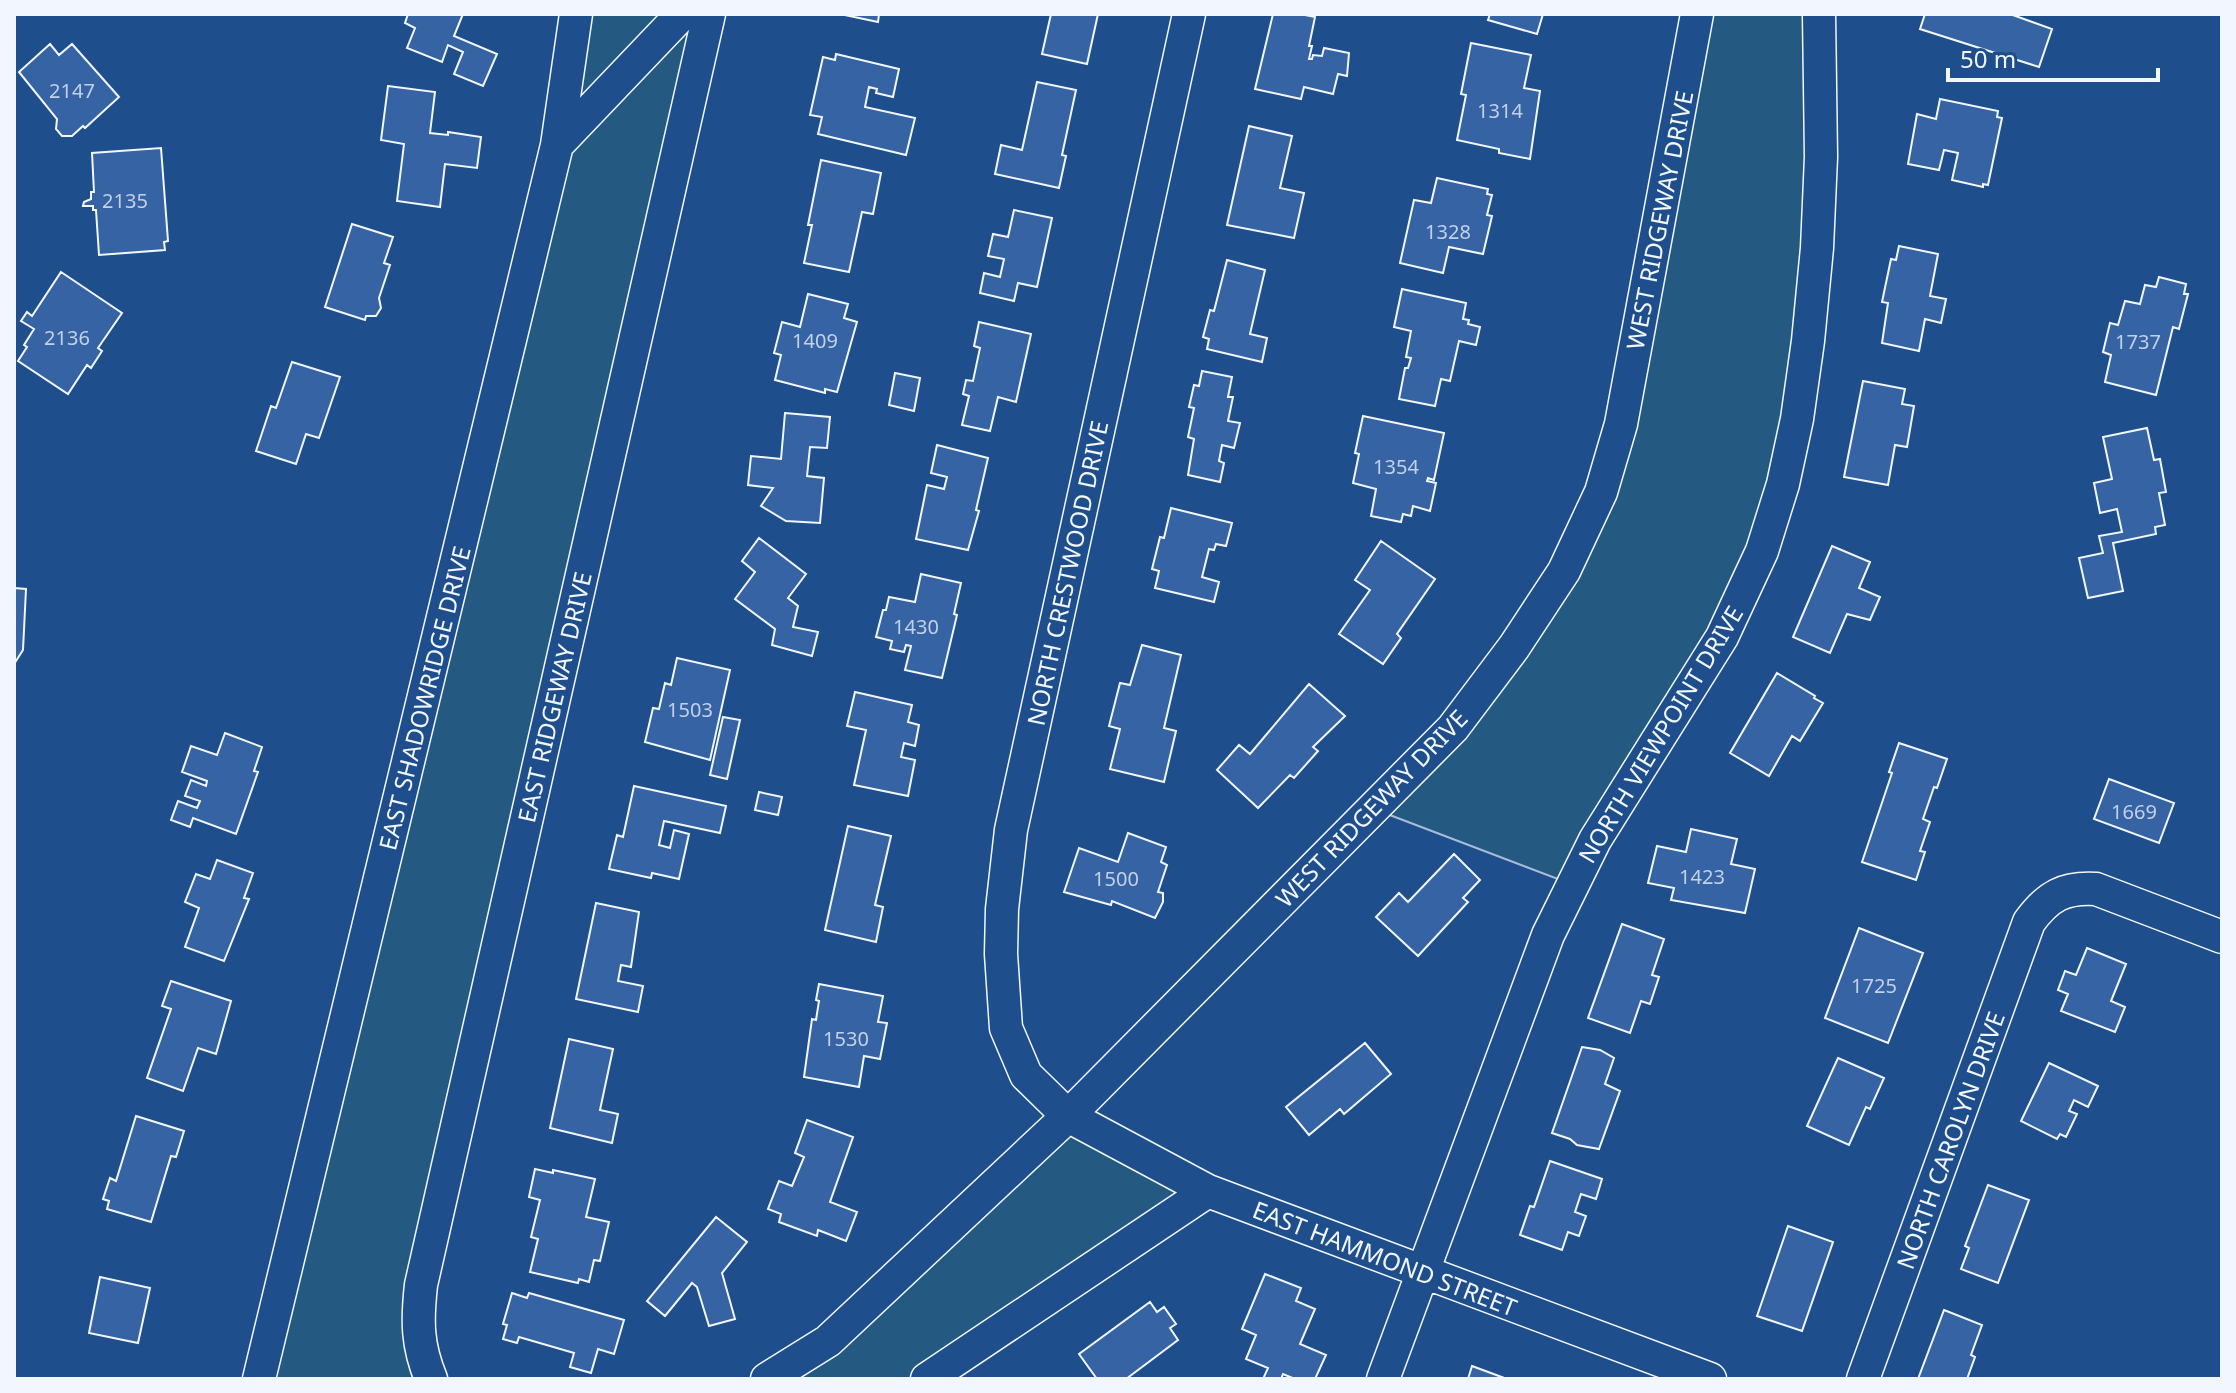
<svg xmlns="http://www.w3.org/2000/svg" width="2236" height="1393" font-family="'Noto Sans',sans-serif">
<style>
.green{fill:#245a82;stroke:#a8bbd7;stroke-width:2}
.building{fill:#3563a3;stroke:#f2f6ff;stroke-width:2}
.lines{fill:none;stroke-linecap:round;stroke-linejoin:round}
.minor-casing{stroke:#f2f6ff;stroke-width:35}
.minor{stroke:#1f4e8c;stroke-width:32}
.labels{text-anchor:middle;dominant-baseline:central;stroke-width:6;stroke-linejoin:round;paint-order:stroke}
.number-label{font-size:20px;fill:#c3d1e8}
.street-label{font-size:24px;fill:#f2f6ff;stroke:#1f4e8c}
</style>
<rect width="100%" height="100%" fill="#1f4e8c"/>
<path class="green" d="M576,14H709L421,1285L431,1379H259Z
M1697,14H1819L1821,157L1762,551L1571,884L1374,809L1453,728L1601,492Z
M1068,1116L1208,1191L927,1379H767Z"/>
<path class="building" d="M408,14H463L454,36L497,54L483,86L454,74L463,52L448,45L442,62L407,48L415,28L405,23Z
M840,14H879L878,22Z
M1051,14H1098L1087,64L1042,54Z
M1273,14H1300L1315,17L1309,46H1312L1309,59H1312L1313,55L1322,56L1324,48L1349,53L1347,76L1338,74L1333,94L1304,87L1301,99L1255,89Z
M1490,14H1543L1537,34L1488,20Z
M1925,14H2010L2052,29L2039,67L1920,29Z
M1471,43L1531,55L1524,88L1540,91L1530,159L1499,153V149L1457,140L1466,95L1461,94Z
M50,44L59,55L72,44L119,97L85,128L83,126L72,136H62L56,129L57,119L19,72Z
M836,54L899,69L893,97L876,93L877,89L869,87L865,107L915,118L906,155L818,134L822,117L810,115L823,57L835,60Z
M1037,82L1076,90L1062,155L1066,156L1059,188L995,174L1001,145L1022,150Z
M388,86L435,92L430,133L448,135V132L481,137L477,168L445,164L440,207L397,201L404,144L381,140Z
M1940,99L1998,111L1997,117L2002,118L1988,185L1983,184V187L1952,180L1958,153L1944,150L1939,170L1908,164L1917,114L1936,119Z
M1249,126L1292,136L1280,188L1304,193L1294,238L1227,225Z
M161,148L168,241L164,242L165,250L99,255L96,210H93V206H83L84,202L91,199V192H94L92,153Z
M821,160L881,173L873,214L862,212L849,272L804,263L812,225H808Z
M1437,178L1488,189L1487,194L1492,195L1487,215L1492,216L1483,254L1449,247L1443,273L1400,263L1414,200L1431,203Z
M1014,210L1052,218L1037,287L1018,283L1014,301L980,293L984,273L1000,277L1004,259L988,256L993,234L1008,237Z
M352,224L393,237L384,263L390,265L379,298L381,308L376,316H366L365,320L325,307Z
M1899,246L1938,254L1930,296L1946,299L1941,323L1925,319L1919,351L1882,343L1888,303L1882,302L1891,259L1896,260Z
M1227,260L1265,270L1250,334L1267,338L1262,362L1207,349L1209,339L1203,337L1210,310L1214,311Z
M61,272L122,313L98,348L102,351L91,368L87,365L68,394L18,361L27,347L24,345L34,329L21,321L27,312L32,316Z
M2159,277L2186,284L2184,294H2188L2179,329L2173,327L2156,395L2105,382L2111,355L2103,352L2110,323L2118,325L2125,301L2140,304L2145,285L2156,287Z
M1402,289L1466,303L1463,319L1469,320L1468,324L1480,327L1476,345L1459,341L1450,381L1441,379L1435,406L1399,399L1405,368H1408L1411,358L1406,357L1411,331L1394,327Z
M808,294L848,304L844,318L857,322L837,392L825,389V393L775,380L781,355L774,353L782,322L800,327Z
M979,322L1031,334L1016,402L998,397L990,431L962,425L969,396L963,394L966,380L973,381L980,348L974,346Z
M292,362L340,377L319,438L306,434L296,464L256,451L271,406L276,408Z
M1202,371L1232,377L1228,397H1233L1228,421L1240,423L1234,448L1222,445L1219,461L1224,463L1220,482L1188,475L1194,439L1188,437L1194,408L1189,407L1194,385L1199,386Z
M895,373L920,378L914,411L889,405Z
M1863,381L1905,389L1902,404L1914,406L1907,447L1895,445L1888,485L1844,477Z
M785,413L830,417L827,448L810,447L807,476L824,478L820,523L786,521L761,506L773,488L748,485L751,456L781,459Z
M1363,416L1444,433L1434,480L1428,478L1427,481L1436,483L1430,511L1413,506L1411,516L1403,514L1401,522L1371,516L1376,489L1353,483L1359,454L1355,453Z
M2147,428L2154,460L2160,459L2166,492L2159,493L2165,525L2155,527L2156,534L2113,543L2123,591L2088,598L2079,558L2103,553L2099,536L2122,532L2117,509L2100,513L2094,483L2112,479L2103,437Z
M937,445L988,458L976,510L979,511L968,550L916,539L927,485L944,489L947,477L931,473Z
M1171,508L1232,523L1226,546L1216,544L1214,550L1209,549L1202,577L1219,582L1214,602L1155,588L1159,571L1152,569L1160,537L1164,538Z
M759,538L806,574L788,598L798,606L793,627L818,632L812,656L772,645L775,629L735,599L755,572L742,561Z
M1381,541L1435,579L1397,634L1401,638L1383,664L1339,634L1370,590L1355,580Z
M1832,546L1870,562L1859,588L1880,597L1870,620L1847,614L1830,653L1793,637Z
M921,574L961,583L954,614L957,615L942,678L905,670L911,646L906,645L904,652L890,649L892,641L876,637L883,610H886L889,597L915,602Z
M14,588L26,589L23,650L14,664Z
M1142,645L1181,655L1164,728L1176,731L1164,782L1110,769L1120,729L1109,726L1120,683L1130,685Z
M677,658L730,670L710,760L645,742L653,708L659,709L665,683L671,685Z
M1777,673L1815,696L1814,698L1823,703L1800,741L1792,736L1769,776L1730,753Z
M1309,684L1345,716L1313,747L1318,751L1294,778L1290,775L1258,808L1217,770L1239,745L1250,754Z
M855,692L912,705L908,722L919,725L915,746L904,743L901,757L915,760L908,796L854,785L866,730L847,726Z
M723,717L740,720L727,779L710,775Z
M225,733L262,747L254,771L258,772L236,834L193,818L190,827L171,820L178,801L197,808L200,801L185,796L191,780L206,786L207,781L182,772L191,746L217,755Z
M1899,743L1947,759L1937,788L1934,787L1923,819L1930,822L1920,851L1925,852L1916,880L1862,862L1892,773L1889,772Z
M2109,779L2174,803L2159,843L2094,819Z
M634,786L726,806L720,833L664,821L659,845L670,848L674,830L689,834L679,879L652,873L651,878L609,869L617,835L623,837Z
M759,792L782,797L778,815L755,810Z
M848,826L891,836L875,905L883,907L876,942L825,930Z
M1691,829L1737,839L1731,864L1755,869L1745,913L1671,900L1674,888L1648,883L1657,846L1686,852Z
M1128,833L1166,847L1161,862L1167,865L1158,892L1163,893V902L1155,918L1112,901L1111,905L1064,892L1079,848L1118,862Z
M1454,854L1480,880L1463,898L1468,902L1418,956L1376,917L1399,893L1408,902Z
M217,860L253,873L244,898L249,899L224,961L185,947L199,908L185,902L196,874L210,879Z
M596,903L639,912L631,967L621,965L618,981L643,986L638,1012L576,999Z
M1622,924L1664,939L1652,975L1659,977L1650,1004L1641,1001L1630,1033L1588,1018Z
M1859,928L1923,953L1888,1043L1825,1018Z
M2087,948L2126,964L2111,1001L2125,1007L2115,1032L2061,1011L2068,994L2058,990L2065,971L2076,975Z
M171,981L231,1001L216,1054L198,1048L183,1091L147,1078L171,1009L162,1006Z
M819,984L883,996L878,1022L887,1023L880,1059L864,1056L859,1087L804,1077L812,1019L816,1020L819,1001L816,1000Z
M569,1039L613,1049L600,1110L618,1114L612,1143L550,1128Z
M1365,1043L1391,1074L1344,1114L1340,1109L1309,1135L1286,1107Z
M1582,1047L1600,1050L1614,1058L1605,1084L1620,1091L1599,1149L1577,1145L1570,1139L1552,1133Z
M1838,1058L1884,1078L1870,1109L1866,1107L1849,1145L1807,1126Z
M2049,1063L2098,1086L2088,1107L2074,1100L2069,1111L2077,1114L2066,1137L2060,1134L2057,1139L2021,1121Z
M136,1116L184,1131L176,1157L171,1156L151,1222L107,1209L109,1201L103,1199L110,1178L116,1181Z
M807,1120L853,1137L830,1202L857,1212L846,1241L818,1230L817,1236L779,1222L781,1214L768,1209L779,1181L792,1186L804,1157L795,1153Z
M1550,1161L1602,1179L1596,1199L1581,1194L1575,1212L1586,1216L1579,1236L1568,1232L1562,1250L1520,1235L1530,1206L1534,1207Z
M535,1169L553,1173V1170L595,1179L586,1217L609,1222L600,1261L594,1260L589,1282L579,1279L578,1283L530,1272L538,1239L531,1237L540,1200L529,1197Z
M1988,1185L2029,1200L1998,1283L1961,1269L1969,1248L1965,1246Z
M716,1217L747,1242L722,1273L735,1319L709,1326L697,1287L692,1283L665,1316L647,1301Z
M1788,1226L1833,1242L1802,1331L1757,1316Z
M1265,1274L1301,1288L1296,1301L1315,1309L1300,1344L1326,1355L1315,1379H1295L1283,1374L1281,1379H1263L1268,1368L1246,1359L1256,1335L1242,1329Z
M100,1277L150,1288L138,1343L89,1333Z
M512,1293L527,1298L529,1293L624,1320L614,1354L598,1349L591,1373L570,1367L574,1353L519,1337L517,1343L503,1339L507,1325L503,1324Z
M1150,1302L1157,1312L1164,1307L1176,1324L1170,1328L1178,1340L1126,1379H1097L1079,1354Z
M1944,1310L1982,1325L1971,1355L1975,1357L1967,1379H1918Z
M1472,1366L1507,1379H1468Z"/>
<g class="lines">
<g class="minor-casing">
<path id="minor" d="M1189,14L1011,830L1002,909L1001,954L1006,1028L1026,1075L1068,1116L1208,1191L1710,1379
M557,145L682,14
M259,1379L557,145L576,14
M431,1379C417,1345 417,1321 421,1285L709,14
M767,1379L828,1341L1068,1116L1453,728L1514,647L1564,571L1601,492L1621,424L1697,14
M927,1379L1208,1191
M1383,1379L1548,935L1595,840L1722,637L1762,551L1783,484L1797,419L1808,341L1817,248L1821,157L1819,14
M1863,1379L2029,922C2048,896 2064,887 2096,889L2222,937"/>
</g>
<use href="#minor" class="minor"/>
</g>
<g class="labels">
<g class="number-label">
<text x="72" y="90">2147</text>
<text x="1500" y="110">1314</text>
<text x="125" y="200">2135</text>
<text x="1448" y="231">1328</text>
<text x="67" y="337">2136</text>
<text x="815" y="340">1409</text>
<text x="2138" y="341">1737</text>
<text x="1396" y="466">1354</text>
<text x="916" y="626">1430</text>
<text x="690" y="709">1503</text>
<text x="2134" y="811">1669</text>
<text x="1702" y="876">1423</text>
<text x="1116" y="878">1500</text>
<text x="1874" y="985">1725</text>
<text x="846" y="1038">1530</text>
</g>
<g class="street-label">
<text transform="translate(1659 220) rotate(-79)">WEST RIDGEWAY DRIVE</text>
<text transform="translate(1067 573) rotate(-78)">NORTH CRESTWOOD DRIVE</text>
<text transform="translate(554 697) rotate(-77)">EAST RIDGEWAY DRIVE</text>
<text transform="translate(424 698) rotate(-76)">EAST SHADOWRIDGE DRIVE</text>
<text transform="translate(1660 734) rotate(-59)">NORTH VIEWPOINT DRIVE</text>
<text transform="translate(1371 808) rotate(-46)">WEST RIDGEWAY DRIVE</text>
<text transform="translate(1950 1140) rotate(-70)">NORTH CAROLYN DRIVE</text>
<text transform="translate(1385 1258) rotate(21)">EAST HAMMOND STREET</text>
</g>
</g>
<rect width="2236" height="1393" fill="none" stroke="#f2f6ff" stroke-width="32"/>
<path d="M1948 68v12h210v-12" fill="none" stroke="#f2f6ff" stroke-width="4"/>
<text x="1960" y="68" font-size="24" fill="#f2f6ff" stroke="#1f4e8c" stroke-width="6" paint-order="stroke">50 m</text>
</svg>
